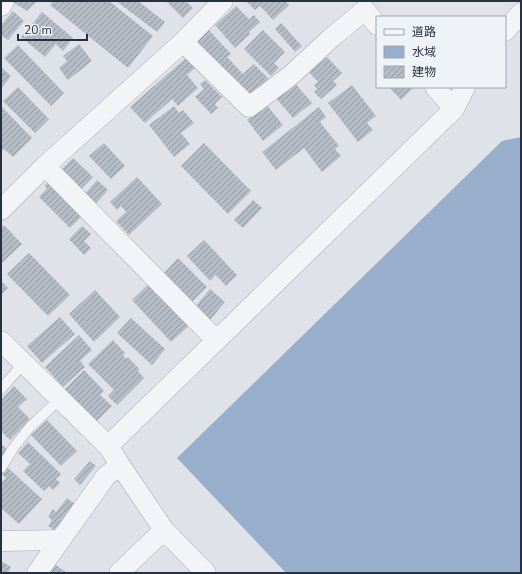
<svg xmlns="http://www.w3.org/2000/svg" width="522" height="574" font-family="'Nunito Sans','Noto Sans JP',sans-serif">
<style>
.water{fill:#98afcb}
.building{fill:url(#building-hatch)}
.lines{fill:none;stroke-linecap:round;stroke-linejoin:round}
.service-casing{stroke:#a4aab3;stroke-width:11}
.minor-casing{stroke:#a4aab3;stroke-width:21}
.service{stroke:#f2f4f7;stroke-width:10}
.minor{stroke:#f2f4f7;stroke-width:20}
</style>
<defs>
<pattern id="building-hatch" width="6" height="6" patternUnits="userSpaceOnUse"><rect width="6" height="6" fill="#b6bcc6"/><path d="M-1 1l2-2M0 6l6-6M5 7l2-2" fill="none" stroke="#9499a2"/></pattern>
</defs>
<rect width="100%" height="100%" fill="#dfe3e9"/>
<path class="water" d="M521,137V573H286L177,458L502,141Z"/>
<path class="building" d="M15,1H37L27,11L14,3Z
M53,1H109L153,36L128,68L50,5Z
M116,1H138L165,22L157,32Z
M166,1H186L193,8L183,18Z
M246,1H285L289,5L273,20L260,6L255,10Z
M236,6L249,19L254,15L260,22L249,32L250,34L235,48L215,25Z
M13,11L24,21L8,40L1,35V25Z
M42,12L73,38L63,51L56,44L45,57L21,37Z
M281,23L302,46L295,52L275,29Z
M209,30L231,54L227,57L243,74L254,64L269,79L247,101L193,45Z
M263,30L285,52L274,63L279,68L271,76L244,49Z
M79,44L92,61L68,80L59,68L67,61L63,56Z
M18,45L64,93L51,106L4,58Z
M327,57L342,73L333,81L337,85L321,99L314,92L317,89L314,85L318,82L309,72Z
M186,58L195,68L187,75L198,88L178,106L172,99L145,123L130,107Z
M1,67L11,76L1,89Z
M205,80L222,97L215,104L218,108L211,114L195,97L204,89L200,84Z
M294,82L312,103L293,118L275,97Z
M352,85L376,116L367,123L373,130L358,142L328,103Z
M18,87L49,119L35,133L3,101Z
M389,87H414L401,100Z
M266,104L283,125L263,141L247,120Z
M1,106L32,138L13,157L4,149L1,152Z
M174,106L179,113L183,110L194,123L181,133L190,144L174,157L149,125Z
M319,107L326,117L320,122L339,146L335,149L341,156L322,172L304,148L276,170L262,152Z
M104,143L125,166L111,179L89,156Z
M204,143L251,191L228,214L181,166Z
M73,158L93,177L80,190L60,171Z
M137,177L162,204L129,235L116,221L126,212L121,206L117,210L110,202Z
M50,180L84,214L70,228L39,197L47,188L44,186Z
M97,180L108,190L94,206L83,196Z
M253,200L262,208L243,228L234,220Z
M4,225L22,244L1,264V227Z
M82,226L91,234L84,241L91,248L84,255L69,239Z
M204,240L237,275L226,286L216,275L210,281L187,256Z
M29,253L70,295L48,316L7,274Z
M178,258L207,287L192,302L163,274Z
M1,281L8,288L1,295Z
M152,281L191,324L171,342L132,300Z
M210,289L225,302L209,321L194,308Z
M95,290L120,317L94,342L69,314Z
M60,317L75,334L42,363L27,346Z
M131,318L165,349L152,365L117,333Z
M79,335L92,350L80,361L85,367L63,387L45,367Z
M113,340L125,353L123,355L126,359L128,357L139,369L138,371L144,378L117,405L108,396L114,390L88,364Z
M84,370L104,391L100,395L112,406L96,422L64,390Z
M14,386L27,399L18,407L30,419L10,440L1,431V400Z
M47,420L77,451L61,466L31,435Z
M28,442L61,474L56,479L60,483L53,490L49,486L44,491L23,471L30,464L18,453Z
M1,444L7,449L1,457Z
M90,461L96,466L80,485L74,479Z
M7,467L42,499L19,524L1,508V483L6,478L1,473Z
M67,498L75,504L54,530L48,526L52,520L48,517L53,509L56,512Z
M1,561L11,567L8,573H1Z
M52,562L67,573H45Z"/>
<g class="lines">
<g class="service-casing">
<path id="service" d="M1,389L24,363
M1,468L14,447L30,427L60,399"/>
</g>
<g class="minor-casing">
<path id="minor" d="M1,6L4,1
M505,31L521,13
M183,42L249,107L290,76L331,38L365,10L377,25
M435,87L454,109
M45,166L216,340
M1,210L45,166L183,42L223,1
M1,341L108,446L120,465L164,530L206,573
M108,446L454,109L465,87
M1,541L60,540
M37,573L106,476L120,465
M119,573L164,530"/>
</g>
<use href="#service" class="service"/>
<use href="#minor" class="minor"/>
</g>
<rect width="522" height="574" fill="none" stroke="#273041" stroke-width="4"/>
<rect x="376" y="16" width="130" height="72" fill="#eff2f6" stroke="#9fa4ae"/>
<rect x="384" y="29" width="20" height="6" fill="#f2f4f7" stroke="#9fa4ae"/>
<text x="412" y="36" font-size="12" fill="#273041">道路</text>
<rect x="384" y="46" width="20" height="12" fill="#98afcb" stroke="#9fa4ae"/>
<text x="412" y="56" font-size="12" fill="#273041">水域</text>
<rect x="384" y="66" width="20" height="12" fill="url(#building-hatch)" stroke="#9fa4ae"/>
<text x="412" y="76" font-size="12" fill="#273041">建物</text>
<path d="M18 34v6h69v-6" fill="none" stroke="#273041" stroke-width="2"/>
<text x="24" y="34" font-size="12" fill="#273041" stroke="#eff2f6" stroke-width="3" paint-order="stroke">20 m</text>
</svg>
